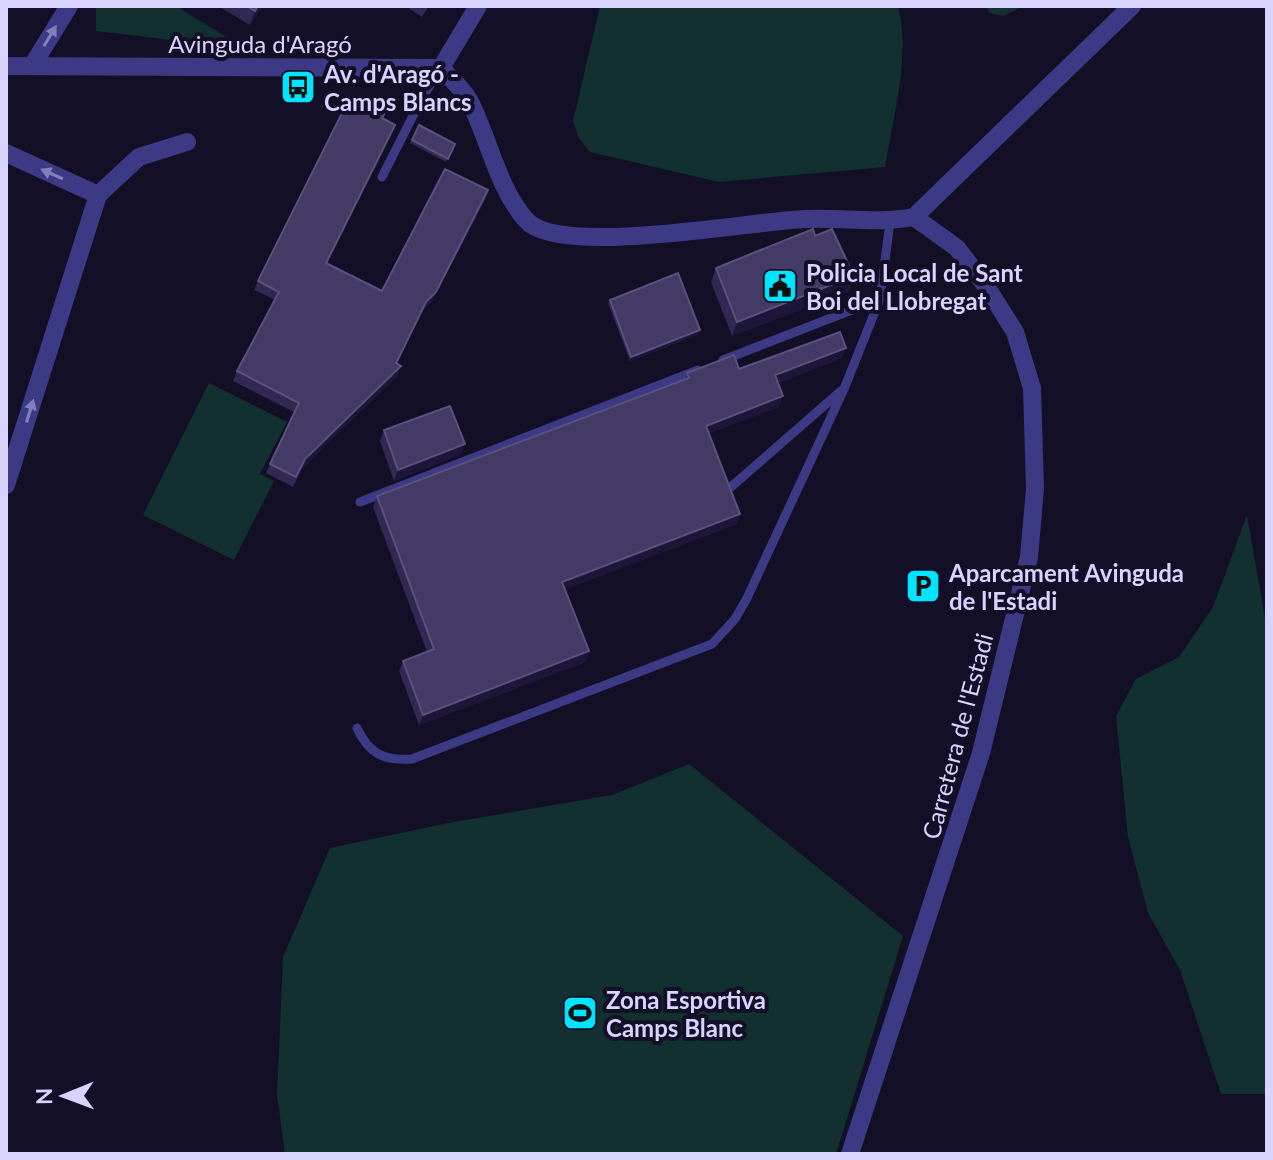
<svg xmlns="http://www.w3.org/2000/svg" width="1273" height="1160" font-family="Lato,sans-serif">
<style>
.green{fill:#12302f}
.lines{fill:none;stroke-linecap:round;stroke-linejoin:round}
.lane{stroke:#3d3a85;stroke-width:9}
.street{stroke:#3d3a85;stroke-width:18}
.wall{fill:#312854}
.shaded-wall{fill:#1d163a}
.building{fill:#433a66;stroke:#5a527e;stroke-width:2}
.oneway{fill:#837fbc}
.labels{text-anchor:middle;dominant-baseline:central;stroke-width:8;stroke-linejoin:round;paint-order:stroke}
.street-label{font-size:24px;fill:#d9d4ff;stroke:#130f26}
.poi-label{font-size:24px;font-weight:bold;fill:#d9d4ff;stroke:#130f26;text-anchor:start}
</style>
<rect width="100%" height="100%" fill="#130f26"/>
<path class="green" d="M96,6H176L231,40H172L96,31Z
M600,6H898C911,57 893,116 885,167L719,182L590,152L579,138L573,121Z
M986,6H1024L1003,16L990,13Z
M209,383L287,422L260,474L274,481L234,560L143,515Z
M1247,515L1267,630V1094H1221L1180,970L1148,913L1128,837L1116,716L1136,679L1179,657L1213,607Z
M689,764L903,936L836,1154H285L277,1095L283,957L330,848L448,823L612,795Z"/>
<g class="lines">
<path class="lane" d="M382,177L422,98L441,68
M723,360L880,299
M731,487L841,391
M360,502L698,370
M357,728C369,754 384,761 412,759L712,644L735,619L747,598L844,389L880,299L890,222"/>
<path class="street" d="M6,66L441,68
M32,66L69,6
M441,68C450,78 462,88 469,100C489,138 497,187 526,220C558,258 752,221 805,219C842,217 877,224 914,217L1132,6
M441,68L478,6
M6,153L98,195
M6,485L98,195L139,157L187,142
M850,1154L981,753L1029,557L1035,489L1032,388L1015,332L986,286L957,248L914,217"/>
</g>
<path class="wall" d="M218,6H262L250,25Z
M405,6H429L422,17Z
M382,118L395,125L392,134L327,264L382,291L485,200L432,301L422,311L397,364L401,366L398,375L302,469L293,487L266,473L294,412L233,381L237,371L275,300L254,290L258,281Z
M412,140L455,144L446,162L410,143Z
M815,236L854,276L849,291L732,336L711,282L716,268Z
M610,300L700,330L699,334L630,361L608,303Z
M842,358L777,383L779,407L709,433L740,514L737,524L565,589L589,651L585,662L419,725L399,671L403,661L427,652L373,507L377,496L685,380L687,373Z
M384,430L461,454L394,481L380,441Z"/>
<path class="shaded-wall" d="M258,6H262L250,25L255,11Z
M395,125L392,134L322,273L326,263Z
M488,190L485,200L432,301L422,311L393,373L426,302Z
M854,276L849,291L732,336L737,322Z
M700,330L699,334L630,361L631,357Z
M846,348L842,358L771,385L775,375Z
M401,366L398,375L302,469L293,487L305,459Z
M783,396L779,407L702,436L706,426Z
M465,444L461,454L394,481L398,470Z
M740,514L737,524L558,592L562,582Z
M589,651L585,662L419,725L423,715Z"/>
<path class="building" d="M247,6H258L255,11Z
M348,101L364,109L367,104L385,113L382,118L395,125L326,263L382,291L445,169L488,190L436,292L426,302L396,363L401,366L305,459L296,477L270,464L299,403L237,371L279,292L258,281Z
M419,125L455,144L448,159L412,140Z
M813,229L815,236L832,229L854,276L737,322L716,268Z
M678,273L700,330L631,357L610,300Z
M840,332L846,348L775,375L783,396L706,426L740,514L562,582L589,651L423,715L403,661L434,649L377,496L689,378L687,373L734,355L739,369Z
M450,406L465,444L398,470L384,430Z"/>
<defs><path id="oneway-solid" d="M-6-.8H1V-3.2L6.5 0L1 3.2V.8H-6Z" transform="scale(2)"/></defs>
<g class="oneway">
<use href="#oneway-solid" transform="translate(50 36) rotate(-59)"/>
<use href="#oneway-solid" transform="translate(52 174) rotate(-156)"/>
<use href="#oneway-solid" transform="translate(30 411) rotate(-73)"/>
</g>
<defs>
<g id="bus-square" transform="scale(1.8)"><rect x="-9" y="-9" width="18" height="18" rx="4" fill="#00e5ff" stroke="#130f26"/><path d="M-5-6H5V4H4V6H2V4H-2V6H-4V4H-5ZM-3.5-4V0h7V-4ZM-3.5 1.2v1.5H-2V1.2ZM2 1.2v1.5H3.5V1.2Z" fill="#111"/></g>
<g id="civic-square" transform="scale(1.8)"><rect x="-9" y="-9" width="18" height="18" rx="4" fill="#00e5ff" stroke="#130f26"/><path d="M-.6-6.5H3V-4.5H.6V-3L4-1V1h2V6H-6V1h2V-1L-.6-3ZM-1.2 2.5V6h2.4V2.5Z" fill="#111"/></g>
<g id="parking-square" transform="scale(1.8)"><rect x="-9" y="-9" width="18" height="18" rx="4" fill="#00e5ff" stroke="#130f26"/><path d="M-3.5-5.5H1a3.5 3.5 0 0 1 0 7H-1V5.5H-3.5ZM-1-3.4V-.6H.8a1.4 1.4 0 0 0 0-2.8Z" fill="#111"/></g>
<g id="stadium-square" transform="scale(1.8)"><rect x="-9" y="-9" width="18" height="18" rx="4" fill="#00e5ff" stroke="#130f26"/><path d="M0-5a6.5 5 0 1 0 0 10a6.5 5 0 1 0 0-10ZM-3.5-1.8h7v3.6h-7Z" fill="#111"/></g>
</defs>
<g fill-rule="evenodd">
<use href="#bus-square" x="298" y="87"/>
<use href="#civic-square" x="780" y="286"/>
<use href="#parking-square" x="923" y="586"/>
<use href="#stadium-square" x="580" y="1013"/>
</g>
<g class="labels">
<g class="street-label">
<text x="260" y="43">Avinguda d'Aragó</text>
<text transform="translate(957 736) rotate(-75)">Carretera de l'Estadi</text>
</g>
<g class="poi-label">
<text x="324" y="73">Av. d'Aragó -<tspan x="324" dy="28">Camps Blancs</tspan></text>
<text x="806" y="272">Policia Local de Sant<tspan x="806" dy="28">Boi del Llobregat</tspan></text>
<text x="949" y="572">Aparcament Avinguda<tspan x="949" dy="28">de l'Estadi</tspan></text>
<text x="606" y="999">Zona Esportiva<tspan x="606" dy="28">Camps Blanc</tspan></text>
</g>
</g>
<rect width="1273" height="1160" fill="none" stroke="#d9d4ff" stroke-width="16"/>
<g transform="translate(64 1096) rotate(269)" stroke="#130f26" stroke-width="6" paint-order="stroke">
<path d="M0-6L14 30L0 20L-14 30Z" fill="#d9d4ff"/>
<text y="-12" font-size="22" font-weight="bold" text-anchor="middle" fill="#d9d4ff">N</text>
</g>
</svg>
